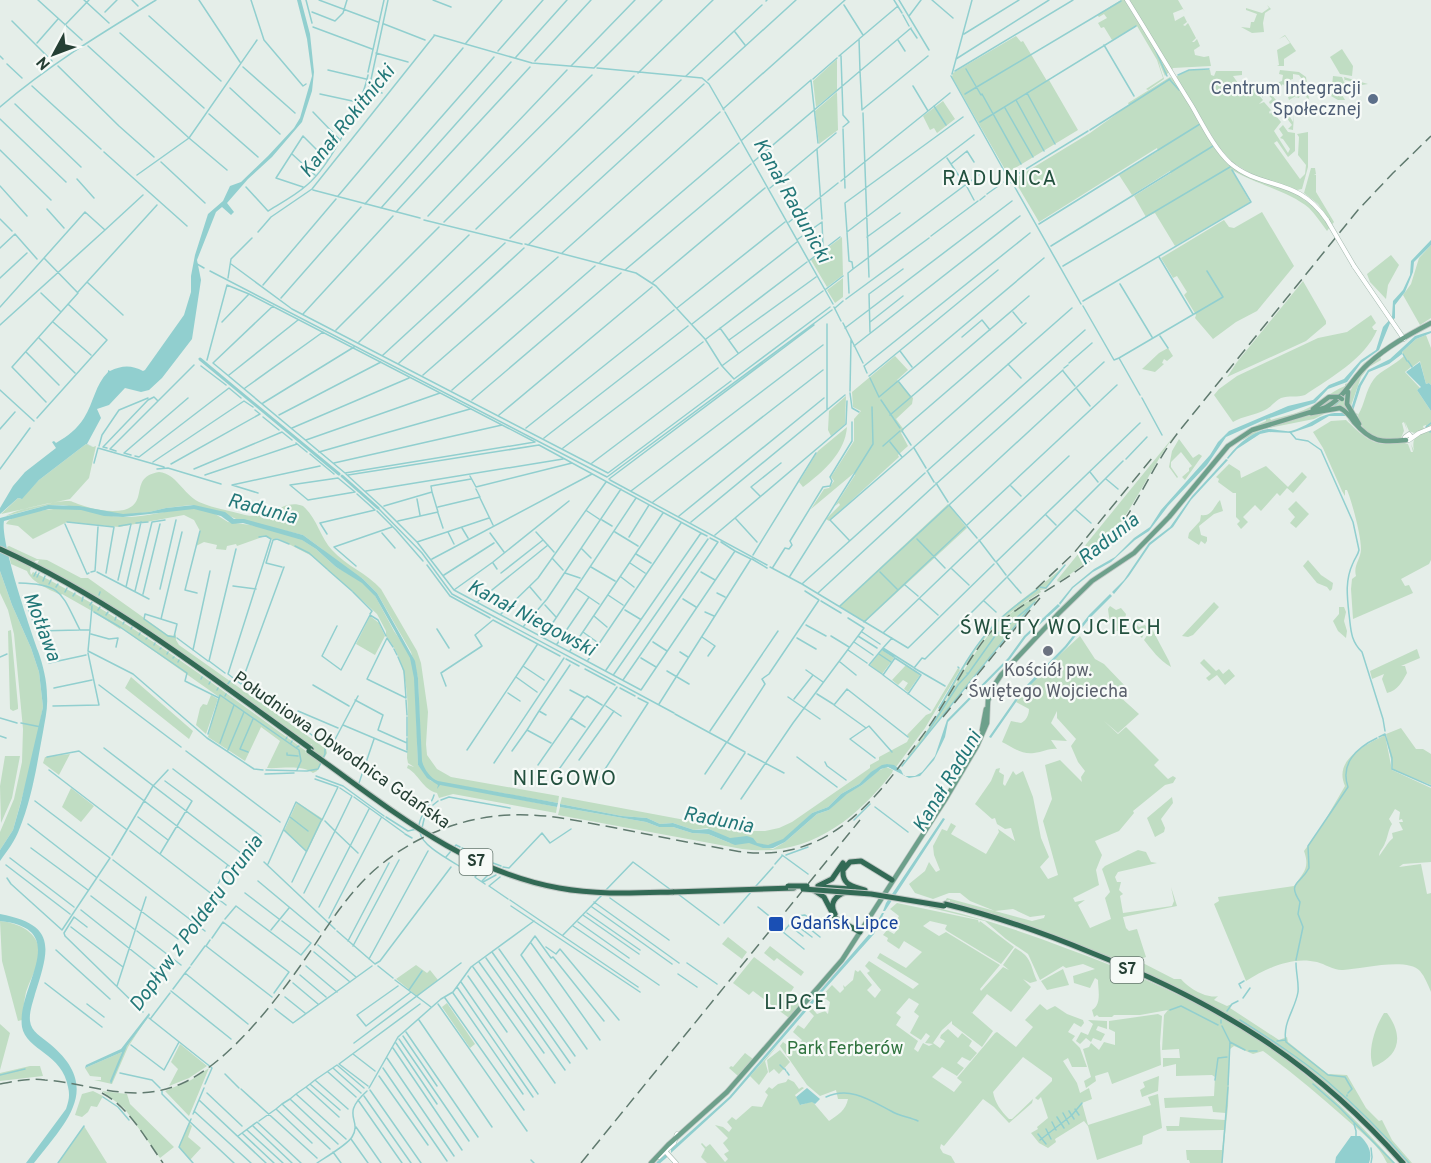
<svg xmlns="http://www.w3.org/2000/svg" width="1431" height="1163" font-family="Overpass,sans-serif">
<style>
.green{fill:#c0ddc3;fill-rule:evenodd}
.water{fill:#91cfcf}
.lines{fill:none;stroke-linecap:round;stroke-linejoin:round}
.stream{stroke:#91cfcf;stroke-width:1.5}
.canal{stroke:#91cfcf;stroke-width:3}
.secondary-casing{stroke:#a4b9af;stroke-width:5}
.primary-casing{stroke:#c2c9c6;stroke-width:6}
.highway-casing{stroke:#c2c9c6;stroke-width:7}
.secondary{stroke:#fff;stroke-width:4}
.primary{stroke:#6da08b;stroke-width:4.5}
.highway{stroke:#326a55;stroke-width:5}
.rail{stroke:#607a6f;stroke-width:1.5;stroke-dasharray:12 6;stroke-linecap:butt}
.secondary-bridge-casing{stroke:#a4b9af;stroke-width:5;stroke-linecap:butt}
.primary-bridge-casing{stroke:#c2c9c6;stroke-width:6;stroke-linecap:butt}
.highway-bridge-casing{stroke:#c2c9c6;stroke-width:7;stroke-linecap:butt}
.secondary-bridge{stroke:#fff;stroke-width:4}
.primary-bridge{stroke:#6da08b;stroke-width:4.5}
.highway-bridge{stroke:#326a55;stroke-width:5}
.service-dot{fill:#5c6f8a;stroke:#f6faf7;stroke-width:2}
.worship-dot{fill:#6b7280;stroke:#f6faf7;stroke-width:2}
.transit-dot{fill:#1a4fb4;stroke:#f6faf7;stroke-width:2}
.labels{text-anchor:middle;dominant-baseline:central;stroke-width:4.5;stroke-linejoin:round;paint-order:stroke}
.shield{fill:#f6faf7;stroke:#64776e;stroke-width:1.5}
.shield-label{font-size:16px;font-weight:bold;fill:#253f34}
.service-label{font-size:18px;fill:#4e5e75;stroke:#f6faf7;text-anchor:end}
.worship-label{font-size:18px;fill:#5b616d;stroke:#f6faf7}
.street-label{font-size:18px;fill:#253f34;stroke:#f6faf7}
.transit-label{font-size:18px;fill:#164399;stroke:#f6faf7;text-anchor:start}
.park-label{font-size:18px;fill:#317440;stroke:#f6faf7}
.water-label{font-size:20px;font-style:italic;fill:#227778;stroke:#f6faf7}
.quarter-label{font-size:21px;letter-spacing:1.5px;fill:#22503e;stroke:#f6faf7}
</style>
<rect width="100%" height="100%" fill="#e5eee9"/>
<path class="green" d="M1121,0H1126L1169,72L1165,76L1157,58C1160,64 1161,72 1164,79L1148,90L1146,89L1163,78L1157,60L1137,26L1112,40L1104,27L1101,28L1098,23L1107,18L1104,14L1099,17L1097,15Z
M1129,0H1178L1185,12L1183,9L1173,13L1175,21L1184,16L1187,22L1183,25L1185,26L1188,23L1196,38L1192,42H1194L1197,39L1200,46L1194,50L1195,55L1204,57L1209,56L1211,66L1173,68L1172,70Z
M1267,5L1271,9L1265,13L1263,23L1264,32L1252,33L1241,27L1250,28L1251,22H1254L1257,14L1246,10V8L1262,13L1269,8Z
M1285,35L1296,51L1284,59V66H1277L1279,65L1277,50L1290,43L1285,36L1279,39Z
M1016,36L1021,42L1023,41L1047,81L1049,80L1078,130L1007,173L952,77L953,73Z
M1342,49L1353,66L1352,76L1340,74L1330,57Z
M837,59V90L816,107L813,81Z
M1190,70H1210L1211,75L1214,76L1216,71H1242V75L1233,76L1245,93L1253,88L1263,100L1259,104L1264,102L1271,110L1269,112L1270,114L1272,111L1275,115L1273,117L1276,116L1281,122L1274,131L1288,153L1290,149L1283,139L1280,138L1283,135L1279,129L1283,125L1288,132L1295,133V151L1288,157L1277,141L1274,143L1300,179L1305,174L1306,165L1298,155L1299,137L1297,134L1308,132V167L1302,189L1297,190L1253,175L1232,162L1218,146L1177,78V76Z
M1280,70L1299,72L1306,77L1309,99L1306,97L1308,94H1300L1299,98L1296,97L1290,102L1291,101L1299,95L1300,91V94H1306V84L1299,75L1293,74V79L1286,81L1296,96L1289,100L1288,97L1292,96L1283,84L1279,88L1277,83L1278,84L1279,82L1282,81L1283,75L1279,74Z
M1333,76L1342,77L1344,82L1362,85L1360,83L1345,80V82L1344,77L1368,84L1362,85V91L1341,93L1345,100H1338L1331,96Z
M1170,77L1174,80L1216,147L1237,169L1295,193L1328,218L1318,204L1304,193L1311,168H1315L1316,174L1314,175H1316V192L1334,222L1327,231C1321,223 1316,215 1309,208C1289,191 1255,184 1232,170L1250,202L1175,246L1155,213L1146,217L1134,196L1171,173L1170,171L1132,195L1119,175L1158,151L1157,148L1039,222L1016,183V178L1090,133L1129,105L1128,103Z
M1269,88L1268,90L1283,109L1289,105L1294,112L1293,110L1288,114L1293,122L1294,114L1293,130L1288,129L1292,125L1283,113L1279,115L1278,114L1283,109L1277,113L1279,109L1274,102L1270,104L1269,102L1272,99L1267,93L1263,95V98L1262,96V92Z
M837,92L838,130L819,144L815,111Z
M943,101L955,119L937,133L934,128L930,130L923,116Z
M1262,212L1294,266L1257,311L1236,322L1213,339L1195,318L1196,315L1184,295L1187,292L1177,276L1173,278L1161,258L1224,220L1229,227L1234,228Z
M842,237L843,275L827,287L811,260Z
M1431,245V318L1420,325L1403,295L1411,284L1419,258Z
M1391,255L1399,265L1388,285L1386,299L1370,282L1367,274Z
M843,278V297L835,303L827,290Z
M1303,281L1326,321V324L1306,341L1227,377L1237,362Z
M1371,315L1376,323L1372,327L1374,330H1377C1365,359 1330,378 1305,395C1297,398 1289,395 1281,398C1275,401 1271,407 1265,410C1255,415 1243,416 1233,422L1214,395L1219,389L1237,376L1318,338L1347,332Z
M1426,335L1431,348V385L1429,383L1426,384L1420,361L1412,367L1406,359L1411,367L1405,372L1420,388L1417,390L1431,411V427L1426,429V425L1423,426L1424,430L1414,433L1409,431L1405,422L1407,430L1404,422L1402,423L1404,431L1401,438C1384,444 1359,433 1358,415L1354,416L1356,420L1353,417L1365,433L1380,441C1367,437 1360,428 1352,418L1350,419L1351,423H1354C1368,439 1380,446 1402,441C1379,448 1364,436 1349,421L1348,420L1357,413L1358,415C1365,404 1365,391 1374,379C1381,370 1394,366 1404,356L1402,352L1416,339Z
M1168,348L1173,356L1167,361L1164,359L1162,363L1164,364L1155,372L1142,369L1159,353Z
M1379,353C1375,357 1369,362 1364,367C1346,387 1342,402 1313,411L1334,396V399L1339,396C1326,392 1317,407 1308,411C1286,420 1262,422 1241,436L1248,429L1266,421V419L1270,418L1271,420C1283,416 1297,414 1308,408C1323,402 1329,392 1345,386V384L1348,383L1364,363Z
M895,356L908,370L897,380L913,398L912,404L896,419L904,430L901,433L908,446L898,455L899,457L829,521L826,519L840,505L839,503L835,506L855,475L854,473L811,509L824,489L829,488L834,481L831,477L854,441V419L861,411L853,407L852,392Z
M1380,356L1381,360L1369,367L1361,377L1351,406L1347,411H1330L1314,419L1263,429L1243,440L1241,437L1247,434L1311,414L1340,409L1341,411L1343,409L1321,412L1337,403L1347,392L1348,406C1347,384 1366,369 1380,356Z
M846,396L845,424L831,436L828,430L829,411Z
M1346,420C1359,432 1370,445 1388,444C1396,444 1401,441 1408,444L1411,452H1413L1411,444L1414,451C1411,435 1418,436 1431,430V560L1429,564L1401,579L1405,586L1409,585L1413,593L1353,619L1351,589L1352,579L1356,576C1353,565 1361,559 1361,549C1361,535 1352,502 1347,490H1345V496L1342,491L1323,448L1313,432L1331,421Z
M847,427C845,453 823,472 803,487L799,482L818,451Z
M1174,436C1134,493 1122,544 1058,582L1057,580Z
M1179,439L1193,458L1199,454L1202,456L1185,480L1182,477L1189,471V468L1192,466L1181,452L1171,462V467L1178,477L1177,478L1169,467L1172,451Z
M86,444L93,447L96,446L89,478L70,499L1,514L18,498L21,499L39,480Z
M1229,464L1240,471L1241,478L1266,466L1288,487L1302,472L1307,477L1293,493L1287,488L1280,496L1277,493L1261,511L1255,505L1243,517L1248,522L1241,529L1237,524L1240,521L1236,517V493H1233L1218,482L1219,479L1216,477Z
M159,472C177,474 182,493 199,502C212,508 231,511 245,515C271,521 282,498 303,506C317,518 320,537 332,550C346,566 367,573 381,589L417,651L421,663L428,712L426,744L427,755L437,769L451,777L559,796L558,803L433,781L421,765L418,678L411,652L377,593L363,579L334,562L322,549L303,535L236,519L221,512L191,505L166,508L149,512L122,515L63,505H48L6,516C14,510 58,500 69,501C72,501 75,503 78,504C92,509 109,513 124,510C150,503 128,477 159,472Z
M1220,500L1223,511L1214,514L1199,526L1201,535L1207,537V541L1205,544L1201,541L1199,545L1188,538L1189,533L1200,521L1201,515C1212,517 1214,506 1220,500Z
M1296,501L1309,514L1296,528L1290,523L1295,517L1288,509Z
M948,504L967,528L865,622L839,606Z
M188,507L212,512L228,522L257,526L301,539L316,549L336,567L361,580L373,592L394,631L409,653L415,672L418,765L431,781L557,807L556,813L453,794L439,798L437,793C423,790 418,773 407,768L408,765L414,767L408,763L407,758C408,719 413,668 386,636V631L377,614L352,591L312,556L277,538L274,540L265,536L237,546L236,544L227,546L226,550L216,549L217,545L204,542L196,546L200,531L194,520L184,515L119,527L67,522L33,539L18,526L6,524C8,519 17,516 24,514C42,510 60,507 79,509C96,512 111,518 129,517C149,516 168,511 188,507Z
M9,546L37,559L47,560L81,578H88L168,635L174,636L176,634V640L179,645L326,749L327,753L317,771L313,773C301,764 281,769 267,768L280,741L261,727L245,761L208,737L219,697L121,628L120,629L92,611L62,594L61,595C50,590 31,582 27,571L11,564L7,547ZM39,560L37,564L132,620L304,741L310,745L312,744V747L310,749L299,741L309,750L305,753L306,751C218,688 131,619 33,572L31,575L30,571L31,567L80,593L143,631L279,727C198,670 120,611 32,566L35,561Z
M1308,560L1321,575L1333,583L1332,589L1330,591L1327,587L1317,583L1303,566Z
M1065,565L1046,589L1040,590L1041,592C1015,608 992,626 975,651C961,671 950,695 936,714C954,683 970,650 994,624C1015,602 1043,586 1065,565Z
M0,571L12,605L31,648L39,672L43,707L32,762L13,830L0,850V832L14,799L22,762L23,729L14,634L8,610L0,593Z
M1037,597L1038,598L901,767C912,750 925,735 935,718C963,676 987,617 1037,597Z
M1214,602L1219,607L1193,635L1188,637L1182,636Z
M1110,606L1116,610L1121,608L1126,614L1125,619L1128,622L1126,626L1129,628L1121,635L1120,631H1115C1110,624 1109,618 1108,609Z
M1339,607H1344L1346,612L1344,621L1347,631L1346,638L1338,631L1333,621L1339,614Z
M370,616L379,623L385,636L375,655L356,644Z
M1137,625L1139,627L1145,625L1148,629H1152L1169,661L1171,667C1159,660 1152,650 1144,640L1148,634L1145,632L1142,638L1139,635L1145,628L1140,629L1138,634L1135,631Z
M11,630L18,706V709L13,711L10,709L8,631Z
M1080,636L1095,659L1104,664L1126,687L1118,695L1139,714L1118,733L1104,721L1118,734L1126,727L1159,760L1154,765L1168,779L1173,776L1176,778L1173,783L1165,785L1133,811L1134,813L1119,831L1095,841L1102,855L1096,870L1099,885L1073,898L1075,902L1085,900L1078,905L1090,928L1111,919L1105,898L1110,892L1102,869L1105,866L1138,850L1146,852L1151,862L1157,863L1118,872L1115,877L1117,882H1121L1119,890L1123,894L1120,896L1123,913L1172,906L1174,901L1171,887L1177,906L1123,917L1126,928L1129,931L1137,929L1146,957L1137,960L1174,979H1181C1188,988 1207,999 1218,996L1214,1000L1227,1006L1232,1004L1230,1008L1279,1040L1287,1037L1288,1042L1328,1074L1347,1075L1366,1108L1379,1121L1382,1120L1392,1140L1412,1163H1407C1328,1073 1232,1009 1122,963C1067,940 1006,923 950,903V900L945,901L947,898L1032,921L1044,918L1045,915L1030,917L1013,909L995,911L970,901L960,893H949L933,899L915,893L909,884L925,871L929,862L936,872L940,870L934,855L933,846L942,829L947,831L951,823L956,826L951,834L986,854L999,832L998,829L1015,841L1011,828L1005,829L997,824L995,818L992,819L975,804L991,781L996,769L1000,768L999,772L1004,775L1003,784L1005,786L1013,771L1016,775L1023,771L1033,797L1041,838L1049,857L1040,867L1048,879L1058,875L1043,821L1052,799L1045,765L1060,760L1082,782L1081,777L1085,771L1078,762L1071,746L1076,739L1057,718V711L1051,723L1067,741L1051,740L1057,749C1050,748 1043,752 1034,753C1022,755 1012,747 1002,742L1011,721L1021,723C1026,721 1029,715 1029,709L1016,702L1042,671Z
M1417,649L1420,658L1401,666H1405L1407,673C1402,682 1398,690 1387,693L1382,679L1384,674L1372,679L1370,671Z
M882,650L894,658L882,674L870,665Z
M1204,659L1216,671L1219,669L1223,674L1229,669L1235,676L1225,685L1217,675L1209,681L1206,678L1211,674L1200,663Z
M906,665L920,675L908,692L904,689L908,683L903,680L898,685L892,680Z
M958,668L960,670L925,728L896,767L887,764L876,769L859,784L841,794L828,807L812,813L785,839L767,846L757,844L742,837L730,839L707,828L694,830L673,823L660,824L647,818L622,816L560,804L562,797L744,831H765L779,828L792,822L870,768V765L879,760V757L907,742L909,738L907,735L926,715L931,713Z
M131,677L193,731L189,739L125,688Z
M211,695L218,699L206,734L196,725L200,708L203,704L207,705Z
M1401,728L1416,749H1423L1431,754V785L1393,770L1386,734Z
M1385,735L1392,770L1431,788V862L1403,864L1399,867L1421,864L1427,894L1431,893V992C1428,985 1425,977 1420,971C1407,957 1361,969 1343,970C1335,971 1325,964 1317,962C1292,956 1267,968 1246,981L1214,904L1219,901L1218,897L1294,886C1304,872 1310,868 1304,851L1320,829L1345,786C1333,759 1366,745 1385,735ZM1395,809L1400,812L1399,820L1402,819L1403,822H1399L1403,830L1392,833L1393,838C1387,843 1384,850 1379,856C1380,849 1383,849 1385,843C1388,837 1388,830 1392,824L1389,819Z
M70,754L59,775L43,763L45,757Z
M5,756H20L12,798L1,823L0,786Z
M886,767L893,770L892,773C855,821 806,858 742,849L558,815L560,807L646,822L659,827H673L692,833L708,834L730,843L740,840L773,849L785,842L817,814L829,810L842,796L862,785L878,771Z
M71,788L94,806L81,822L62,807Z
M1172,797L1173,803L1161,819L1165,828L1164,832L1155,837L1147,818Z
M297,802L323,819L307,852L284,831Z
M903,901C960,911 1014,928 1068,949C1156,981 1244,1021 1315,1083C1344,1107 1370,1135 1395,1163H1387C1379,1145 1361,1132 1346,1119C1319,1095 1292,1072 1263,1051L1253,1054L1234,1046L1230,1049L1228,1106L1222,1163H1190L1189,1160H1187L1186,1150H1222L1224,1130L1167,1131L1166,1126H1179L1180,1117L1225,1120L1226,1113L1213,1112L1212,1106L1165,1108L1164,1098L1214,1096L1215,1077L1212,1075L1176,1076V1064L1163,1067V1058H1180L1179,1049L1162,1050L1164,1015L1168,1010L1140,1015H1114L1112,1017H1099L1097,1015L1094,1017L1092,1010C1102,1004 1098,990 1098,980L1095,978L1090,988L1074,983L1073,976L1095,969L1083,964L1066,968L1063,966L1040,980L1028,954L1006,939L985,921Z
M897,903L978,920L979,923L980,921L1014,947L1001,964L947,931L945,929L947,925L930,921L923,926L939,936L946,932L1000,965L980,989L981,991L1003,967L1009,970L1003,965L1015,948C1032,957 1030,965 1037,981L1030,983L1023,979L1031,987L1011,1012L987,994L972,1013L970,1011L993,1031L982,1047L952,1024V1021L942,1030L933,1043L940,1048L945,1041L940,1038L941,1035L948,1029L958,1038L962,1033L972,1041L969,1046L977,1053L970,1061L962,1057L957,1063L964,1068L957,1076L942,1067L932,1077L954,1092L962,1082L957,1078L995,1033L997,1032L1016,1047L1033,1027L1025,1020L1040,1004L1047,1010L1055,1006L1067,1014L1083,1020L1084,1023L1081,1027L1074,1023L1068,1032L1075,1036L1072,1040L1080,1048L1087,1067H1072L1068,1058L1063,1061L1077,1083L1080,1093L1089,1088L1092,1099L1082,1103L1088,1125L1151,1105L1148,1097L1158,1094L1162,1128L1143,1136L1142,1144L1097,1160L1088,1126L1084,1121L1055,1139L1056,1142L1048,1148L1039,1143L1031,1133L1038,1129L1037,1127L1048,1118L1041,1097L1038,1100L1035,1098L1052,1081V1078L1023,1057L993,1092C995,1103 1001,1111 1009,1119H1012L1033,1099L1032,1103L1009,1123L994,1107L983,1099L944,1146L941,1144L940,1148L943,1153L951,1156L955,1163H707L701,1157L705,1149L701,1144L702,1143L706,1147L710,1144L725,1162L728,1159L724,1154L729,1151L723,1143L728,1138L715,1125L723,1127L729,1132L732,1128L727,1122L732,1117L736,1120L752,1106L762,1107L768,1095L765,1092L769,1087L772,1089L778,1084L786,1082L788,1079L794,1082L799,1089L802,1087L804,1088L795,1095L801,1105L812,1101L829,1121C838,1115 846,1110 848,1099H838L836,1090L820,1096L807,1085L780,1046L783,1042L794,1050L802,1040L793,1032L798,1025L804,1029L814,1016L809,1011L811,1007L817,1014L825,1011L828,1014L830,1002L822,996L832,985L840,993L844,989L843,985L845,987L853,980L855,970L858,972L860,970L872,985L867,990L875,998L881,990L867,973L870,971L865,966L869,961L913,989L919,984L877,958L880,953L906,968L922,952L904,941L899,949L887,941L888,938L883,935L887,930L894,934L898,929L893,926L899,916L890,909ZM909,998L919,1004L914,1012L919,1016L910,1033L921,1040L926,1033L930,1036L925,1043L933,1044L929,1046L923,1043L918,1052L914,1049L918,1041L896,1025L901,1017L896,1013Z
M0,921C22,923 45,936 38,962C35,972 29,982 26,992C24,1002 23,1011 22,1020L18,1021L2,961Z
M728,937L747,952L742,959L722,944Z
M770,946L804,972L801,976L777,958L774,961L764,953Z
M754,957L794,987L789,995L795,999L797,997L803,1002L789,1018L753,991L749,995L733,983Z
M416,965L427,973L430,970L438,980L417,996L396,979Z
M1063,969L1069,985L1047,990L1041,981Z
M447,1003L475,1044L470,1048L442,1007Z
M1384,1013H1387C1404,1036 1400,1056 1373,1067C1367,1051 1375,1027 1384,1013Z
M1158,1014L1162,1016L1160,1043L1161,1065L1112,1084L1108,1072L1095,1076L1096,1081L1086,1088L1084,1081L1091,1077L1083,1049L1089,1047L1091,1043L1099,1050L1104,1042L1115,1045V1032L1109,1029V1021Z
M147,1018L128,1047L112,1084L94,1080H101V1077L90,1076L85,1068L122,1052L119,1060L127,1046Z
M1088,1020L1107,1021V1029L1098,1026L1096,1030L1105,1034L1101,1041L1093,1038L1091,1042L1086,1038L1080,1044L1076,1041L1081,1032L1088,1035L1093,1024Z
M0,1024L10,1033L0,1070Z
M180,1044L207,1066L189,1078L169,1086L178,1069L171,1062Z
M779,1044L765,1061L768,1072L759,1085L750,1076Z
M780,1050L790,1062L779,1074L774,1069L769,1073L767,1060Z
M745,1053L753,1059L738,1076L729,1068L731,1066L733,1067Z
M30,1066H40L43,1076L0,1081V1073Z
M209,1068L189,1116L165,1091L191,1080Z
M1159,1076L1158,1091L1142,1097L1140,1090L1145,1087L1143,1082Z
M93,1091L103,1096L97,1107L91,1106L88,1112L82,1117L75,1115L82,1094Z
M102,1091L127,1094L130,1104L174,1147L160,1158L124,1108Z
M189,1123L192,1126L188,1137L201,1148L190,1160L179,1147Z
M84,1126L107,1163H58Z"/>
<path class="water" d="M297,0H301L310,34L314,72L312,91L302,122L272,157L248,179L227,203L234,212L231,215L222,207L216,212L197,260L201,280L192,339L162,378L149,390L141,392L125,388L109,405L97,409L101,418L87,444L94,447L86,444L39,480L22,499L18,498L0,514V508L13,486L25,472L56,448L52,442L54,441L56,443C68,436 77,429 84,418C94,402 95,385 108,372V370L110,371C122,365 132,365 143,371L145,370L184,315L191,292V276L195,255L208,214L223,201L230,186L241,182L268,156L294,128L300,118L312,76L307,39Z
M1431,240V245L1414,262L1413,272L1405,292L1395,305V318L1390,323L1379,350L1361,363L1347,382L1328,389L1315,403L1264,420L1226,437L1207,465L1168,506L1149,531L1135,540L1111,562L1093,572L1073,588L1060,605L1059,603L1072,587L1094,569L1115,557L1134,538L1150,527L1161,510L1210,455L1218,442L1229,431L1288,406L1313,400L1329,385L1344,379L1361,360L1376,350L1383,327L1392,317L1393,301L1403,290L1410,275L1411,261Z
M1431,331V333L1416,339L1402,352V354L1389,364L1369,372L1361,386L1353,411L1347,416H1329L1312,426L1291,433L1269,432L1260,434L1237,449L1228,459L1227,458C1236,446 1252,431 1268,429C1276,429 1284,432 1291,431C1306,427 1316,417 1329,414C1338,411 1344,416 1351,409L1358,386L1368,370L1390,359L1415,336Z
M1420,362L1426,384L1429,383L1431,385V411L1417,390L1421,387L1406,372Z
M1226,459L1228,460L1191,500L1173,527L1150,545L1129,576L1114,594L1112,592L1124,580L1149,543L1170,527L1192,496Z
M48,505L79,506L123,514L149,512L166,508L194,505L225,512L234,519H244L303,535L363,579L377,593L415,661L418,678L422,761C424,769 430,778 438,781L558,803L557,807L440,785L437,789L438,785L427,778L418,765L414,678L410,658L375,596L362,583L336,567L316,549L302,540L243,523L232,524L221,516L194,509L123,517L104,516L81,510L49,509L4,521C0,541 30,628 38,651C43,665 47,681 47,696C48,708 45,720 43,732C37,764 32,799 19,830C15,841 7,851 0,861V850L13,830L21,802L43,707L39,672L31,648L12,605L0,571V518Z
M1110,594L1112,596L1089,619L1067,647L1021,695L991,738L989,737L1021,691L1065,646L1089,615Z
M1058,604L1060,606L1026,637L1010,659L948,722L945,737L934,760L920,776L909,778L888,767L881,769L862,785L847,794L829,810L817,814L785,842L773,848H763L749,843L735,845L708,834L692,833L673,827H659L646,822L560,807V804L622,816L647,818L660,824L673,823L694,830L709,829L730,838L747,836L753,838L757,843L768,845L783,839L812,813L828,807L841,794L859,784L871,772L882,765L887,764L894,765L901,770L904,776H915L922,772L935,756L947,720L1008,658L1024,636Z
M943,818L945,819L885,911H883L886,903Z
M882,913H884L874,934L816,999L814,998L818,993L871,932Z
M0,914C58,925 49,949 35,994C33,1002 29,1012 30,1021C31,1032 42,1037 50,1044C103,1088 66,1122 34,1163H26L66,1109C69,1100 70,1095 68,1087C63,1054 26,1050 22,1027C16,987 74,929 0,921Z
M813,999L815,1001L731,1098L671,1153V1149L729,1097Z
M149,1013L150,1015L127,1046L111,1084L110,1081L122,1052L85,1068L86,1065L121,1049Z
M807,1088L820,1099L815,1104L812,1102L800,1105L796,1097Z
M1351,1136H1360C1368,1143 1373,1153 1369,1163H1335L1336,1157Z"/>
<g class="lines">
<path class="stream" d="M38,0L82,40
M84,0L109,23
M132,0L138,6
M199,0L240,62
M251,0L264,40L303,86L306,84
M306,0L312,23
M319,0L378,22
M433,0L451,7
M894,0L902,13
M899,0L929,50
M932,0L953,18
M766,1L767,0
M844,5L863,35
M105,12L117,0
M312,12L335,21L343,13L347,0
M903,15L909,26
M149,16L221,81
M909,16L921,0
M12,21L52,61
M384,24L425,40
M65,25L89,0
M313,27L372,49
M911,29L917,38
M735,32L745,45
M120,33L204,108
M964,34L1019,0
M434,35L532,63L594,68L662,0
M898,40L905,51
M37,43L58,19
M466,43L502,0
M1104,45L1134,96
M88,46L189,138L227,170
M1154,47L1167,76
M498,51L543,0
M376,53L408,62
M0,56L3,59
M839,56L858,40
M841,56L843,115L849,122L843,127
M516,57L567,0
M956,59L1049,0
M535,61L591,0
M7,64L22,78
M58,66L119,126L154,157
M571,66L635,0
M243,67L295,113
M597,68L702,78L709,84L724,110
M966,69L981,95L982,94L1021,164
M328,70L366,79
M955,71L1073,0
M368,72L384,0
M638,73L713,0
M952,74L972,0
M1178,75L1189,70L1209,69
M686,76L762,5
M951,76L1007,176
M813,79L837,58
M708,80L796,0
M1170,80L1179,90
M32,86L101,149
M230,88L280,134
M382,93L369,89L388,0
M1027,93L1055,144
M320,94L357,102
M965,94L1121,1
M1016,100L1044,151
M15,104L81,167
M934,106L946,125
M0,107C49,65 102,33 156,0
M1005,108L1033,157
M723,109L845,0
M863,109L928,56
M862,110L860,71L911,28
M928,111L950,93
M313,112L339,139
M725,112L833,304
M863,113L869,277
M209,114L258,157
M963,117L845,203L847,232L974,135
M0,119L66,182
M980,122L1136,26
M843,129L845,188
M1090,130L1170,79
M742,140L811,80L818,143
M817,149L822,219
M0,150L51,200
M104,152L187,226
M292,154L315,175
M947,158L963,182
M161,162L205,203
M753,162L860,71L859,39L898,6
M951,164L967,151L974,162
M137,175L189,138L257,40
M1013,177L1088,131
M77,179L94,198
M1007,180L1013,184L1081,304
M841,181L928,111L913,86
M1004,182L1011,177
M966,185L974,200
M0,186L27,216
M246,187L268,211C281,203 296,195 307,185C330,166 362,104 368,75
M303,187L276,178L303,136L327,160
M770,188L836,133
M313,190L420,218
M987,194L1001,184
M338,196L463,48
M980,200L985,196
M365,204L494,57
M381,208L511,62
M47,209L64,228
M396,212L530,67
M428,216L567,70
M0,219L12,231
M424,220L522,244
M444,222L592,75
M789,222L838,183
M1039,224L1200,124
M476,229L634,76
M258,232L271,217L312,189L434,36
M847,233L849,261L852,262L853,269L848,273L849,293
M931,236L978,201
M867,237L900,213
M510,238L681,80
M798,239L822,222L823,246
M525,244L636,273L656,286L705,339L722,366L734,379L830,307
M528,245L704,84
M1051,246L1213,146
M0,248L15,234L37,259
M562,253L720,112
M1159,257L1193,314
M44,258L85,212L105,230L143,195
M810,260L840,237
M600,262L739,143
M197,264L204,268
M231,264L292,309L608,473L731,381
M1063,266L1230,167
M853,269L980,174
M625,270L751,164
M210,271L607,477L832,310
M0,278L27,253
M228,278L231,259L252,238
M87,282L157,205
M653,282L765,188
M1120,284L1152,337
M263,285L336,199
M826,289L843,276
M78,292L87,282L123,315
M41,293L60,311
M281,298L361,207
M846,299L929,238
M1083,301L1251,202L1232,170
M1083,306L1114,360L1119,358L1140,395
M0,307L44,258L78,293L12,367L46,402
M834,307L841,321
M677,308L785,222
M835,308L843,301
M1013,312L1022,323
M303,314L393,216
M53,322L91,355
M222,322L249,294
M870,322L903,296
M843,323L863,363
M692,324L797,242
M0,325L105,230
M720,328L738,353
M845,328L1012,201
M336,330L439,227
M870,332L869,294L903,269
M1160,336L1168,348
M962,337L982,320L990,330
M39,338L75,373
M706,339L807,262
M729,340L816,277
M359,342L469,235
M854,346L1020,216
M900,351L912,367
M26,352L59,385
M1403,354L1407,361
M383,355L505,243
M1119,358L1223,297L1207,271
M207,360L227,285L249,294L535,442L345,473L213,363L273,306
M1408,361L1412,367
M399,363L524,248
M1069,363L1092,343
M1008,364L1021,378
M723,365L823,291
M201,366L226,385
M864,366L1030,233
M864,366L867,373
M1064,368L1068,365
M1063,371L1075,386
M229,375L298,320
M423,375L558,257
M869,376L998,270
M870,378L879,397
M899,382L910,396
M245,388L323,332
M1077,389L1090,406
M0,390L34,421
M452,390L595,266
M850,391L851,340
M850,393L852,408L859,412
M879,397L1044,258
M1142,398L1162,435
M472,400L621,273
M881,400L900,428
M1101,400L1117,385
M263,403L354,347
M1335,405L1345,395
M827,409V324
M279,415L381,362
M499,415L652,287
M890,415L1029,296
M263,417L279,430
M37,418L107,340L68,304
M1426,427L1431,423
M292,428L409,378
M526,428L674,310
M0,429L15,412
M902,430L1026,323
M902,431L911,445
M1290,432L1296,439L1308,441L1321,450L1353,522L1359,550C1358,555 1355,558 1353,563C1345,580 1347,596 1349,614C1351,629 1350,640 1362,652L1383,719L1385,731
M1430,432L1431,431
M544,438L688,326
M306,440L440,393
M890,442L902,457
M296,443L307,452
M99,446L102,435L119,410L148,398
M883,446L900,431
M107,448L103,447L148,400L154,397L158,401L194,365
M563,448L703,342
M913,448L1072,308
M914,448L926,468
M116,451L110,449L158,401
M319,452L470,409
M310,454L334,474
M131,455L124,453L188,398
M135,456L139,457L229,388L241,398
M1126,459L1147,437
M153,462L244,401L253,407
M94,463L98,448L164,467
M334,463L502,425
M592,463L718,368
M171,464L260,414L255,410
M0,469L30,428
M157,469L168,468L221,484
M194,469L282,432L292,440
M927,471L1085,330
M928,472L934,482
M1090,472L1098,482
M346,474L382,507L417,542L454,590L641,690L735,551L721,542
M205,475L297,444
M348,475L539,445L701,533
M470,476L476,487L572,463
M338,478L355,492L308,500L290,485Z
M609,479L814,325
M1106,479L1118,489
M610,480L767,565
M936,483L948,502
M936,484L1063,370
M1011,486L1021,496
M366,491L563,459
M631,491L823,345
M258,493L232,485L320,466
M760,496L751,487L781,463
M480,498L493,525
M417,499L420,515
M653,502L823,370
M949,505L1104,362
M949,505L977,538
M384,506L432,492L431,486L471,479
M438,507L480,497L476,489
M378,508L422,553L452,594L674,713
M1076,510L1091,523
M377,511L396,530L423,561
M587,511L599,519
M438,513L443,528
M1046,515L1056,525
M679,516L824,398
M736,519L757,542
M602,520L612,526
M398,521L438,512L432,492
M67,522L114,527L106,573
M691,522L845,395
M136,523L148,522
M65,524L87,574L89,573
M967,525L1100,401
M462,528L468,538
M448,532L454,544
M536,532L554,552
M615,532L638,546
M382,533L395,548
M490,533L504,552
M327,534L320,523L375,510L357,494
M715,535L846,424L847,401
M259,537L266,536L271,539L228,674L241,684L284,567
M629,537L649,505
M917,539L945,568
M849,540L830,520L912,449
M979,540L995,561
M979,541L1069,456
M417,542L489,518
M295,546L309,553L327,569
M582,549L591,558
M636,554L651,563
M753,555L816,453
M552,558L563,570
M432,559L592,474
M752,559L767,568
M996,562L1140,423
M493,563L497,569
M630,563L645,573
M997,563L1006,575
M427,565L450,596L490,618
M356,566L334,547L392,527
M282,567L266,563L273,540L277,539L289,544
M591,567L615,581
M770,567L802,584L908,648L994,564
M773,567L785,548L789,549L792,545L790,541L823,487L830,486L832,481L830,477L852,441V422
M952,569L969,585
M328,570L352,591
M91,572L95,571L98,527
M97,572L149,599
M701,572L715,580
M880,572L897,589
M501,573L543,540
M565,573L580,578
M444,575L494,543
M34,576L36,572
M790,576L873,444L872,407
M37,577L39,573
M621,577L634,587
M1007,577L1123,461
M1008,578L1021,593
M118,580L131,524L119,526
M43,581L45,576
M19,583C63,584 61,593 80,630H90L88,651L133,674L207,738L254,769L263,770
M803,583L925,473
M49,584L51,580
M905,585L918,596
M233,586L256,589
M56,587L58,584
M126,587L141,522
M530,587L541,600
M1040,587L1046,588L1065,565
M160,589L176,520
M577,589L599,604
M454,590L493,562L569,501
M135,591L152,522L165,520
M65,592L67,588
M353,592L372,611L370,614
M197,593L185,590L200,531
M717,593L725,597
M818,593L935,485
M143,594L160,524
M99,595L100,592
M608,595L623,605
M23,596L37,631L79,630
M73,596L75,593
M683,599L696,607
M920,599L938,615
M82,601L83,597
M821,601L841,613
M984,601L996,612
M477,602L548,545
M90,605L92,602
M545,605L556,617
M840,606L948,506
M98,610L100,607
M625,610L640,619
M94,612L120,627L187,673L185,681L219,698
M705,612L714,616
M501,614L538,578L606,482
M106,615L108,612
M594,616L607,627
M161,619L182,532
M115,620L116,617
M864,622L965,527
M123,624L124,622
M806,625L826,636
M337,626L322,656L341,670L370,615L378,620L386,636
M523,627L547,599L621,489
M90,629L92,606
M131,629L132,627
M437,629L449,648
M583,632L597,642
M862,632L880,644
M883,633L978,542
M91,634L109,639L118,638L116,647
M139,635L140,633
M544,636L636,498
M831,636L849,647
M858,636L877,648
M174,637L177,624L145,614L144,619L168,636L175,637
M702,637L715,646L708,656
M177,638L208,661
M797,638L816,649
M892,638L883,648L913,667
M146,639L147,638
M653,642L667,651
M854,642L873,655
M557,644L589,597
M154,645L155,643
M393,647L387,638L367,679L406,698L404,671L398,657
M160,649L161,648
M394,649L397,655
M193,650L210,571
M848,650L867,663
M883,650L894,657
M570,651L663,513
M680,652L688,657
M167,654L168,652
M879,654L891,662
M0,657L7,654
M173,658L174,657
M641,658L656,667
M566,659L579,666
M588,660L681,523
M178,662L179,660
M840,662L856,675
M49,663L86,655
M523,666L537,645
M958,667L959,668
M585,669L615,685
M606,670L701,533L707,536
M806,670L823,682
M667,671L689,684
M225,673L209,661L236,549
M614,674L708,539
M882,674L869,665L883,648
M968,674L995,636L1035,602
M516,677L537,692
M201,679L202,677
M623,680L718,542L710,538
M209,684L210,682
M99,685L181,747
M227,685L230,681
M313,685L349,706
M446,686L441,673L482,646L475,635L493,620L560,656
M945,686L914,668L922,658L925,659L1006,578
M54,688L92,680
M620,688L635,696
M217,690L218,688
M570,690L585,698L587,696L602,705
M508,693L520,701
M817,694L833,704
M908,694L921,675L895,658L883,675L930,710
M225,696L226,694
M788,697L820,719
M794,699L813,675
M355,700L383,715L378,730L407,743
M406,700L407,715
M659,704L751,559L735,551
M53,706L99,705L88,653
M606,706L621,716
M939,708C956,680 971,649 994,625C1007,611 1023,600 1038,589
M298,711L338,728
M675,714L745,752
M546,715L539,711L570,665
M407,717V736
M0,718L17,723
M571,718L585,727
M290,719L327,746
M21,723L41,727
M343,725L407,752
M866,728L834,705L847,689L908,737
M527,730L539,711
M710,731L778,631
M208,734L220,695L299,750L301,761L297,770
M0,736L6,738
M925,736L958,685L968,674L967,673
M1379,737L1385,734L1392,758V769L1431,786
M407,738V750
M286,739L287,737
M728,741L765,684L762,679L769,674L819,600L805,591
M220,743L234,705
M291,743L292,741
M297,747L299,746
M331,747L358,696
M104,748L246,857
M331,749L366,763
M228,750L244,712
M467,750L523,666L544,680
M186,751L280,822
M512,751L527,730L551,743
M248,752L240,749L253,719
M287,753V755L298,756
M748,754L784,773
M47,757L79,751L237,872
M797,757L837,787
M875,758L850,739L869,726L892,752
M579,760L614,711
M825,762L827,766L846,780
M494,763L564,658
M538,765L584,699
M902,766L1032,605
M173,769L261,836
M49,770L126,829
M266,770L307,771L318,769L325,754V749
M265,774L294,773
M705,774L726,743
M555,775L617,687
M316,776L343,786L384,816
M359,783L374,739
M596,783L648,703L638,698
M721,789L745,753
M354,797L404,833
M741,799L793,723L864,628L848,618
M441,800L449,797L510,808
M433,805L438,801
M875,807L908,832
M138,817L168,840
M290,817L308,831
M386,817L408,831L417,829
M854,820L870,804
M325,821L335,831L352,796L340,788
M28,824L96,877
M419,825C421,811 431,807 434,795
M422,828L425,815L432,807
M284,830L306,851
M130,831L226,905
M336,832L358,853
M420,832C421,846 452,861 464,869
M405,834L412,838
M31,848L88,890
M462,848L471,853
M160,854L192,801L165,781
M473,854L483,858
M112,855L153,786L168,770
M782,855L808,874
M786,855L808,847
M446,857L456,845L460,847
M10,858L74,907
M484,859L491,862
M113,860L205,931
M264,862L335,929
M493,863L501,866
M268,864L296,802L322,820L338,787L315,779
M775,864L782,856
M6,865L70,914
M503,867L509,868L542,833L550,843L571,829
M465,870L473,875
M475,877L484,866
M500,877L489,886L508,899
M7,878L11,884L62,930L110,858L35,801
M476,878L485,884
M100,880L178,939
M258,881L319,932
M482,881L489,874
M292,882L321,821
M483,882L496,875
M756,886L773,867
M605,891L633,862L671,890
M245,893L279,919
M304,893L335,831
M213,894L227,866
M678,894L719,925
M91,896L134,929
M610,898L669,940
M510,900L638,987
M594,902L679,963
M511,906L640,992
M319,907L369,809
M592,907L672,964
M758,907L773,919
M81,910L169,980
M587,913L640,950
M583,915L639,954
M795,917L820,937
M329,918L381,818
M225,919L236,906L301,955L311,943L282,921
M791,921L812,937
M578,922L629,958
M724,923L751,892
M573,926L659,985
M790,926L803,936
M71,927L123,967
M87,927L74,917L64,933L65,936L143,1012
M271,930L289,908
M137,931L181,965
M337,931L375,964
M563,935L602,895
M212,938L223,922L289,972L274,993
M210,940L206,946L272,997
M348,941L389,863
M531,943L600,1040
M318,945L356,977
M353,946L399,860
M546,947L556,954L560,949L619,1020
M499,949L575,1056
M804,949L783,932L797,916L805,915L814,921
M56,950L110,999
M314,952L350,982
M492,952L570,1063
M486,958L565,1070
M369,959L428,851
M1296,960L1303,927L1298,914L1300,902C1287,882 1300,885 1309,868L1308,846L1348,787C1340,764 1356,748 1377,738
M479,962L544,1053
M687,963L717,984
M1296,963C1296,973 1299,983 1298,992C1295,1010 1282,1023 1286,1042L1328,1075L1345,1077L1352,1089L1348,1093
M375,964L380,961L451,867
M191,965L205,946
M306,966L337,992
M378,966L393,978
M473,967L555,1083
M185,973L190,967
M678,974L697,987
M300,975L326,997
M468,976L507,1032
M395,980L431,1007
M461,982L538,1094
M45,983L102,1027
M293,983L318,1004
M117,986L146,897
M398,986L357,1015L366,1026L411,992
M457,987L533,1097
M1241,988L1239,984L1244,981
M173,989L185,973L248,1024
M409,990L422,971
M171,991L231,1039
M453,993L523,1094
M285,997L305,1013
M445,998L524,1110
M1243,998L1250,988
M87,1004L104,1017
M438,1004L527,1131
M275,1009L293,1023L372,966
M1170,1010L1181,1006L1218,1025
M1227,1011L1232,1004L1238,1001
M149,1018L212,1068L205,1084
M151,1018L170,993
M419,1020L492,1127
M1240,1020C1270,1039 1300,1058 1327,1081C1356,1106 1384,1134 1409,1163
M1221,1023V1020
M1222,1026L1230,1042L1245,1050
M406,1032L478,1137
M403,1036L437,1086
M399,1039L469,1141
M1277,1041L1285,1040
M354,1043L461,963
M396,1043L437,1104
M131,1045L164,1070L179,1042
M393,1048L462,1150
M587,1049L521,955L535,936L551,958L553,957L604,1021
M1249,1051H1257
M353,1054L375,1071
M387,1058L454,1156
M780,1065L784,1069
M333,1068L361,1093
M383,1068L447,1161
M785,1069L786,1071
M328,1072L356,1097
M787,1072L789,1075
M120,1073L152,1080L160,1088
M225,1074L239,1088
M0,1075L25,1069
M379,1076L428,1145
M315,1080L337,1065L364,1088
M1215,1080L1218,1058L1227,1057
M310,1084L315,1080L348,1109
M1313,1084L1339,1107L1394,1163
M1228,1085L1230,1042
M368,1086L339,1064L420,1004
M306,1087L310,1084L340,1110
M369,1088L398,1037L441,999L453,992L471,967L534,921
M241,1089L317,1158
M370,1090L421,1163
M162,1091V1094L188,1120
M207,1093L242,1126
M296,1094L306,1087L339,1117
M364,1096L411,1163
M1347,1096V1095
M103,1097L118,1107L129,1120
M826,1097C850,1086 870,1100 891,1111C899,1116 909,1117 918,1121
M290,1099L296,1094L346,1139
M199,1100L266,1163
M358,1100L402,1163
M282,1104L290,1099L338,1144
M276,1109L282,1104L330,1149
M1075,1109L1079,1115
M194,1111L251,1163
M1069,1111L1074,1119
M1063,1113L1069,1124
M193,1114L204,1088
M1057,1117L1064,1128
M191,1119L179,1147L193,1163
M189,1121L234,1163
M259,1121L276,1109L312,1143
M1052,1122L1056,1130
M1354,1124L1356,1131V1136
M253,1126L292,1163
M356,1127L381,1163
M1046,1129L1051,1139
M247,1130L283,1163
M242,1133L274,1163
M1038,1134L1046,1144
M238,1136L257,1122L301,1163
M351,1139L368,1163
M1040,1140L1072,1115L1082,1103
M333,1152L341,1163
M531,1160L534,1163
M673,1162V1163
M58,1163L84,1126
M317,1163C326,1157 347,1145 352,1137C363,1119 339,1116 367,1091
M1222,1163L1228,1087
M1371,1163L1372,1157L1371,1148"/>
<path class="canal" d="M200,359L339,474
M342,476L378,508
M658,1163L666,1156"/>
<g class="secondary-casing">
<path id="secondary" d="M1127,0C1149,35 1170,71 1192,106C1203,125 1214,148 1230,163C1263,191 1297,176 1327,220
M1354,266L1404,339
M1412,438L1409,434L1405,437L1406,440H1409L1419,433L1431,428
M665,1151L676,1163
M659,1157L674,1143L677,1134"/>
</g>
<g class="primary-casing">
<path id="primary" d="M1348,392L1347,404L1359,424
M1313,409L1329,397H1339
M1322,409C1346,398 1350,380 1368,364C1388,346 1408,335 1431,323
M1311,413L1340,408C1346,411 1350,416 1354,422C1371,442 1381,443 1406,440
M988,701L993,687L1001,675L1059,613L1092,581L1134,553L1169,517L1228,446L1252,430L1324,408
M982,730L986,709
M651,1163L668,1145L727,1092L842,960L945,800L977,746L987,723L988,700"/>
</g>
<g class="highway-casing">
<path id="highway" d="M0,549C113,600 211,677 311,749
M818,886L832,879L843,863
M820,887L852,889
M865,890C853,886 842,886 843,870L850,862L861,861L892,880
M815,891L824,897L835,918L860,932
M673,892L794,888
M945,904C995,916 1044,933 1092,953C1216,1002 1314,1061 1403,1163
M835,914C829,903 835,896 846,892"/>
</g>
<use href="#secondary" class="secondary"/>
<use href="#primary" class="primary"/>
<use href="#highway" class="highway"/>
<path class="rail" d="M1036,589L1073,554L1153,457
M943,717L1040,598
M0,1084C15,1081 30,1078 45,1080C95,1084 133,1105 183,1083C229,1062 275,1002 303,962C324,932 343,900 369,875C413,834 471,812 531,815C559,816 588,823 616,828C656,836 696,844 736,851C811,863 857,822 899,767C913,748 927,731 939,711C955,686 969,658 988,635C1019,600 1064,586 1097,554C1133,519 1149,469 1180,430L1358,210L1393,173L1431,136
M102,1093C130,1108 145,1138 163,1163
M581,1163L860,820"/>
<g class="secondary-bridge-casing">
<path id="secondary-bridge" d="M1327,220L1354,266"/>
</g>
<g class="primary-bridge-casing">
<path id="primary-bridge" d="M1339,397L1342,399"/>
</g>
<g class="highway-bridge-casing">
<path id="highway-bridge" d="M309,751C387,806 462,871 559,888C597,895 634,893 673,892
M788,886H807
M803,889L871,894L944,906"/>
</g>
<use href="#secondary-bridge" class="secondary-bridge"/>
<use href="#primary-bridge" class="primary-bridge"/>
<use href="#highway-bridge" class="highway-bridge"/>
</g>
<circle class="service-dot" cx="1373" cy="99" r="6"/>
<circle class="worship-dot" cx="1048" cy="651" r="6"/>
<rect class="transit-dot" x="768" y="916" width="16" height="16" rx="3"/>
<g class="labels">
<g class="shield">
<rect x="459.5" y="849" width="33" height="26" rx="4.5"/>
<rect x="1110.5" y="957" width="33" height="26" rx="4.5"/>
</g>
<g class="shield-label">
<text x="476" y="862">S7</text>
<text x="1127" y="970">S7</text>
</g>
<g class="service-label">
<text x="1361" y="89">Centrum Integracji<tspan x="1361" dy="21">Społecznej</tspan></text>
</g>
<g class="worship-label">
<text x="1048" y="671">Kościół pw.<tspan x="1048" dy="21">Świętego Wojciecha</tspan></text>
</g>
<g class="street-label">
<text transform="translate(341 751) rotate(35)">Południowa Obwodnica Gdańska</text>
</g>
<g class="transit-label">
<text x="790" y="924">Gdańsk Lipce</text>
</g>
<g class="park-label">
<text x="845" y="1049">Park Ferberów</text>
</g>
<g class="water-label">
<text transform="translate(348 122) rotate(-51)">Kanał Rokitnicki</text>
<text transform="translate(791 201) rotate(61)">Kanał Radunicki</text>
<text transform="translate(262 510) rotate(15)">Radunia</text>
<text transform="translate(1109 540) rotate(-38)">Radunia</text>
<text transform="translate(531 619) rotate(28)">Kanał Niegowski</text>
<text transform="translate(41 627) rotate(69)">Motława</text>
<text transform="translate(948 782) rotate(-59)">Kanał Raduni</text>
<text transform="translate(718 821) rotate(11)">Radunia</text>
<text transform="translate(197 924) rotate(-54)">Dopływ z Polderu Orunia</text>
</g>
<g class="quarter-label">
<text x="1000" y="179">RADUNICA</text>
<text x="1061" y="628">ŚWIĘTY WOJCIECH</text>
<text x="565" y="779">NIEGOWO</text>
<text x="796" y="1003">LIPCE</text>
</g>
</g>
<g transform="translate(54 54) rotate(229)" stroke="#f6faf7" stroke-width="4.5" paint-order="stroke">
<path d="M0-4.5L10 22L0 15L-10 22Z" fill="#253f34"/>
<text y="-9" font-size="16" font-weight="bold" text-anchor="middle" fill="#253f34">N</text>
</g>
</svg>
